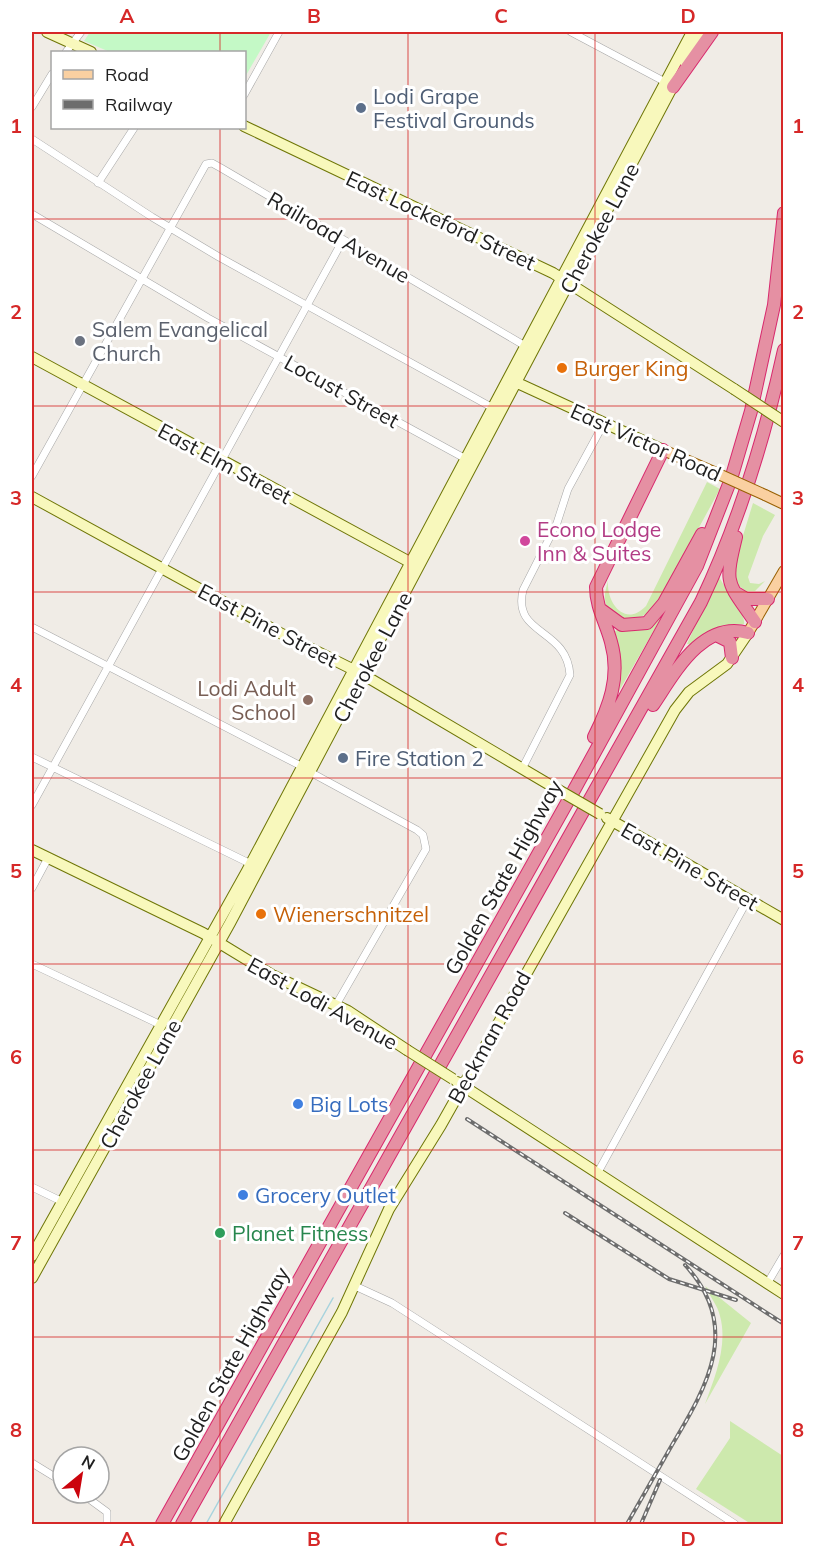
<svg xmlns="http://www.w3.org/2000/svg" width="815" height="1556" font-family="Mulish,sans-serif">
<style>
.grass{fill:#cde9ad}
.park{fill:#c4f9c6}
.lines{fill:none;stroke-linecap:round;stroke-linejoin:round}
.stream{stroke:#a7d3dd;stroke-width:1.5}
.street-casing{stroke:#a6a6a6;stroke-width:8}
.secondary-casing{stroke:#6f7607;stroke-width:12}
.primary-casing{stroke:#986003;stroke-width:12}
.highway-casing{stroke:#d8296d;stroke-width:14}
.street{stroke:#fff;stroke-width:7}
.secondary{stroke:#f8f8bc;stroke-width:10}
.primary{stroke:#fad0a1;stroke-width:10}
.highway{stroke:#e590a3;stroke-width:12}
.rail-casing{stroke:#6d6d6d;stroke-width:4}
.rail{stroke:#fff;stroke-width:1.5;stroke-dasharray:4.5;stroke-linecap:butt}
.secondary-bridge-casing{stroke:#6f7607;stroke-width:12;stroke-linecap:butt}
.primary-bridge-casing{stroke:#986003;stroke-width:12;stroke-linecap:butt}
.secondary-bridge{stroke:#f8f8bc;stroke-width:10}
.primary-bridge{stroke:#fad0a1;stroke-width:10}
.grid{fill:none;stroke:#d62828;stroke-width:1.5;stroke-opacity:0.55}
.service-dot{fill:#5c6f8a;stroke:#fff;stroke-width:2}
.worship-dot{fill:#6b7280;stroke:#fff;stroke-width:2}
.food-dot{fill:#e8710a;stroke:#fff;stroke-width:2}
.hotel-dot{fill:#d1479c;stroke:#fff;stroke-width:2}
.education-dot{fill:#8d6e63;stroke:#fff;stroke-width:2}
.shop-dot{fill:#3f7fe0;stroke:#fff;stroke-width:2}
.leisure-dot{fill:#2e9e5b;stroke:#fff;stroke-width:2}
.labels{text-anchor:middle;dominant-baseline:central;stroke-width:6;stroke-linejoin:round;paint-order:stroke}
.service-label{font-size:21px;fill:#4e5e75;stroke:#fff;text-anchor:start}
.street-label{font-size:21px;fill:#1f1f1f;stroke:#fff}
.worship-label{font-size:21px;fill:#5b616d;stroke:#fff;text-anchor:start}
.food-label{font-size:21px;fill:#c56008;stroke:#fff;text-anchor:start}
.hotel-label{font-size:21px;fill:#b23c85;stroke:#fff;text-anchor:start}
.education-label{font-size:21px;fill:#785e54;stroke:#fff;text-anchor:end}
.shop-label{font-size:21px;fill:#366cbe;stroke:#fff;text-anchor:start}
.leisure-label{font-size:21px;fill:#27864d;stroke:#fff;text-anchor:start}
.neatline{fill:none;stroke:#d62828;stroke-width:2}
.grid-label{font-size:20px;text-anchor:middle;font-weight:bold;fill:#d62828}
</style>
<rect width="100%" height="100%" fill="#f0ece6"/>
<path class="grass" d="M707,482L720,489L656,606C642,622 608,629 605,599C604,593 607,586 608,580C606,603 625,628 646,606Z
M753,503L775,515L763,536L748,577L750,583L759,584L765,581L755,591H746L736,584L734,565Z
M718,575C724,588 746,612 744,624L725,626L707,633L692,645L687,644Z
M668,606L619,691L616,690L613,633L619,628C641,634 652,620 668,606Z
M705,1286L751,1323L705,1404C715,1377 728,1345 720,1316C718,1306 709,1295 705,1286Z
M730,1421L783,1456V1524H751L696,1489L730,1438Z"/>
<path class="park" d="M90,32H271L245,77L244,52H110L84,41Z"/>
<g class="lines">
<path class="stream" d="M206,1524L333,1298"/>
<g class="street-casing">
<path id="street" d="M571,32L669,84
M66,52L81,32
M244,95L279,32
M32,107L52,74
M32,139L152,217L219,257L493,408
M98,183L134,128
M32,214L208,318L466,459
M32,476L206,164L212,163L221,168L527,347
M32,627L301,766
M32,757L251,864
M522,769L570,675C567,627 512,636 523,590L557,523L568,489L604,423
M310,772L417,830L423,835L426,849L336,1005
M32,805L343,240
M32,888L48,858
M32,964L161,1025
M597,1174L748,899
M32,1187L63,1202
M767,1284L784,1255
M355,1286L392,1303L735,1524
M32,1463L63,1482
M81,1493L107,1512V1524"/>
</g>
<g class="secondary-casing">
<path id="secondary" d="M47,32L91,52
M685,62L702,32
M244,126L553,273L734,389
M32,357L417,566
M511,380L663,450
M32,497L280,633L362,674L555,788
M607,818L784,920
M32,850L203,933L272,975L348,1011L407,1050
M457,1082L784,1294
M32,1256L247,871L692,32
M32,1278L230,923L675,82
M224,1524L342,1312L389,1209L441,1125L675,710L689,692L727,664L748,633"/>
</g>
<g class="primary-casing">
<path id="primary" d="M663,450L714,472
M765,495L784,504
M748,633L784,571"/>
</g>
<g class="highway-casing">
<path id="highway" d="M673,87L712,32
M736,537C724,586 727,581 755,622
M736,593L746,599H768
M600,609L622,625L647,623L664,603L702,534
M716,635L730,642L732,658
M653,705C674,674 702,620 748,633
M594,737C609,707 621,677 611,642C606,623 596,607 596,587L663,450
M162,1524L573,792L697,566L731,479L751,411L774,305L784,213
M182,1524L701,602C739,522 765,437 784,350"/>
</g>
<use href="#street" class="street"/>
<use href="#secondary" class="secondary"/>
<use href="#primary" class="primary"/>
<use href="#highway" class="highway"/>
<g class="rail-casing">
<path id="rail" d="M467,1119L784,1324
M565,1213L669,1279L736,1300
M627,1524C642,1498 657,1471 672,1445C708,1385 742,1326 685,1265
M641,1524L660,1480"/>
</g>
<use href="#rail" class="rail"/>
<g class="secondary-bridge-casing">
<path id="secondary-bridge" d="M734,389L784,422
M555,788L600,814
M407,1050L453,1079"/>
</g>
<g class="primary-bridge-casing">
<path id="primary-bridge" d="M714,472L765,495"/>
</g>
<use href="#secondary-bridge" class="secondary-bridge"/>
<use href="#primary-bridge" class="primary-bridge"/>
</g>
<path class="grid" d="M220,32V52M408,32V1524M595,32V1524M220,128V1524M32,219H784M32,406H784M32,592H784M32,778H784M32,964H784M32,1150H784M32,1337H784"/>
<g class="service-dot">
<circle cx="361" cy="108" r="6"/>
<circle cx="343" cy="758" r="6"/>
</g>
<circle class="worship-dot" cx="80" cy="341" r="6"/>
<g class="food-dot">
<circle cx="562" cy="368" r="6"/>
<circle cx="261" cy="914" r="6"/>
</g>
<circle class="hotel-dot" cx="525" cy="541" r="6"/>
<circle class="education-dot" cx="308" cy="700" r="6"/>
<g class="shop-dot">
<circle cx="298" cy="1104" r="6"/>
<circle cx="243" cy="1195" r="6"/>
</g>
<circle class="leisure-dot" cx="220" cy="1233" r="6"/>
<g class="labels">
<g class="service-label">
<text x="373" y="96">Lodi Grape<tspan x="373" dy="24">Festival Grounds</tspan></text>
<text x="355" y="758">Fire Station 2</text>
</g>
<g class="street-label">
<text transform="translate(441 220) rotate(25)">East Lockeford Street</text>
<text transform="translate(599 228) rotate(-62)">Cherokee Lane</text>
<text transform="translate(339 237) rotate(30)">Railroad Avenue</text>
<text transform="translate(342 391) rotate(29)">Locust Street</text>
<text transform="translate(646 442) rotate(24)">East Victor Road</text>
<text transform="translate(225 463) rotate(28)">East Elm Street</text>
<text transform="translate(268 625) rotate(28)">East Pine Street</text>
<text transform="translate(372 657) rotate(-62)">Cherokee Lane</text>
<text transform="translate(690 866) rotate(30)">East Pine Street</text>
<text transform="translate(503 877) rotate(-61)">Golden State Highway</text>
<text transform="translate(323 1003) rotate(29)">East Lodi Avenue</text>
<text transform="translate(489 1037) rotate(-61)">Beckman Road</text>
<text transform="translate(140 1084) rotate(-61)">Cherokee Lane</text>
<text transform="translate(230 1364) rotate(-61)">Golden State Highway</text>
</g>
<g class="worship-label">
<text x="92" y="329">Salem Evangelical<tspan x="92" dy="24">Church</tspan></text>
</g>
<g class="food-label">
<text x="574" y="368">Burger King</text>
<text x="273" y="914">Wienerschnitzel</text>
</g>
<g class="hotel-label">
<text x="537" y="529">Econo Lodge<tspan x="537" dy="24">Inn &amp; Suites</tspan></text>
</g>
<g class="education-label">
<text x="296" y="688">Lodi Adult<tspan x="296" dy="24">School</tspan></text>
</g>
<g class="shop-label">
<text x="310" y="1104">Big Lots</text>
<text x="255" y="1195">Grocery Outlet</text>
</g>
<g class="leisure-label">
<text x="232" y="1233">Planet Fitness</text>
</g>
</g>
<rect width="815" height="1556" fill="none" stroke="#ffffff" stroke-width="66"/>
<rect x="51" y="51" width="195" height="78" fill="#ffffff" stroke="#a5a5a5" stroke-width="1.5"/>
<rect x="63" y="70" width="30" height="9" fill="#fad0a1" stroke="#a5a5a5" stroke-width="1.5"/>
<text x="105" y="81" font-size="18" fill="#1f1f1f">Road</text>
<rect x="63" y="100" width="30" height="9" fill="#6d6d6d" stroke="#a5a5a5" stroke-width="1.5"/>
<text x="105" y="111" font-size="18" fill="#1f1f1f">Railway</text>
<g transform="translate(81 1475) rotate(30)"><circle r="28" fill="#ffffff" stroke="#a5a5a5" stroke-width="1.5"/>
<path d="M0-4.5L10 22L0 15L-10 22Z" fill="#cb040d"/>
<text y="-9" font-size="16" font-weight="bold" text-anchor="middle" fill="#1f1f1f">N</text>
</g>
<rect x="33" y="33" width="749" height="1490" class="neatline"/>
<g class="grid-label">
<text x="127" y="23">A</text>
<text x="314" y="23">B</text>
<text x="501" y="23">C</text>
<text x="688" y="23">D</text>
<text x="16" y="133">1</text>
<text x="798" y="133">1</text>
<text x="16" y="319">2</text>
<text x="798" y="319">2</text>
<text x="16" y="505">3</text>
<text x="798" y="505">3</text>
<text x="16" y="692">4</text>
<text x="798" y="692">4</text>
<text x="16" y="878">5</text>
<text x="798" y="878">5</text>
<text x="16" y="1064">6</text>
<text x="798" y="1064">6</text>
<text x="16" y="1250">7</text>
<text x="798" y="1250">7</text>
<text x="16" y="1437">8</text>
<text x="798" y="1437">8</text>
<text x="127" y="1546">A</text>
<text x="314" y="1546">B</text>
<text x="501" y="1546">C</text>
<text x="688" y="1546">D</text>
</g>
</svg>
